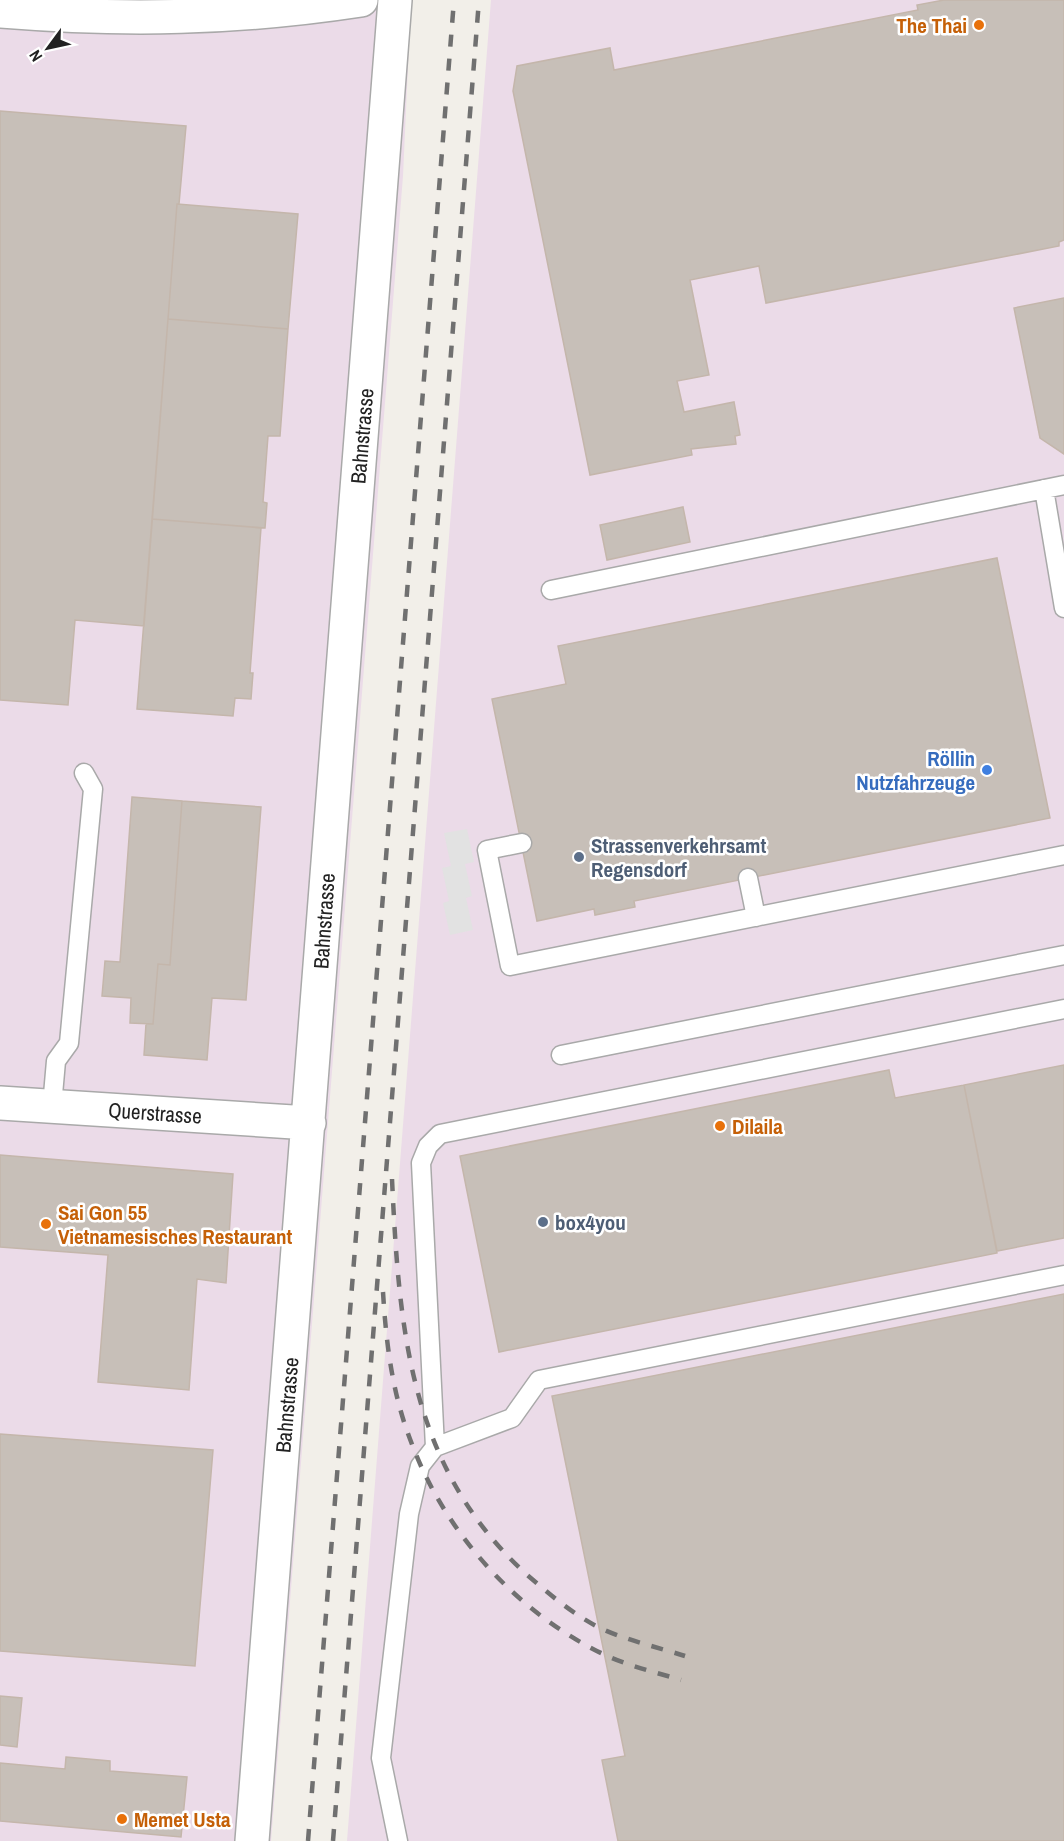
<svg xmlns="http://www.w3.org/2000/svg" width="1064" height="1841" font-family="'Archivo Narrow',sans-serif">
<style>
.industrial{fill:#ebdbe8}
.parking{fill:#e2e2e2}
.building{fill:#c7bfb8;stroke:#c4b6ab;stroke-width:1.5}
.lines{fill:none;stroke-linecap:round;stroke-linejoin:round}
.service-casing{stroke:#a9a9a9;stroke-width:21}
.minor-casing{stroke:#a9a9a9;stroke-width:36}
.service{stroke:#fff;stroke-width:18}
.minor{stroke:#fff;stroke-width:33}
.rail{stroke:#707070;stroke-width:4.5;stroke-dasharray:12 12;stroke-linecap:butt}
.food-dot{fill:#e8710a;stroke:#fff;stroke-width:2}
.shop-dot{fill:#3f7fe0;stroke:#fff;stroke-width:2}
.service-dot{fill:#5c6f8a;stroke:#fff;stroke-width:2}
.labels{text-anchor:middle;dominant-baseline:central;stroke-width:5;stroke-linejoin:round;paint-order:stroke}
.food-label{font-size:21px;font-weight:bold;fill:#c56008;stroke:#fff;text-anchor:start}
.street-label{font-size:21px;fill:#222;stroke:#fff}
.shop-label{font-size:21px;font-weight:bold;fill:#366cbe;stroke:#fff;text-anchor:end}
.service-label{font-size:21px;font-weight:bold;fill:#4e5e75;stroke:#fff;text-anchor:start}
</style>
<rect width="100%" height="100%" fill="#f2efe9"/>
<path class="industrial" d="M0,0H411L403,176L271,1841H0Z
M491,0H1064V1841H347Z"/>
<path class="parking" d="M467,829L474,862L465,864L472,896L466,898L473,930L450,935L443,903L449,901L442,868L451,866L444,833Z"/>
<path class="building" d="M944,0H1064V240L1059,242V246L766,303L759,266L690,280L709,375L677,381L684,412L734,402L740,435L735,436L736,444L691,449L692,455L590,475L513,91L517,66L610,48L614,70L918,10L917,5Z
M0,111L186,126L179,204H177L144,626L75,620L68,705L0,700Z
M177,204L298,214L288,329L168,319Z
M1064,298V454L1040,438L1014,308Z
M168,319L288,329L280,436H268L263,502L267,503L265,528L152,519Z
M683,507L690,542L607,560L600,525Z
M152,519L261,528L250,673H253L251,699L235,698L233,716L137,709Z
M997,558L1050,818L634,901L635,907L595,915L594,909L537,921L492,699L566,684L558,646Z
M132,797L182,801L170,965L158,964L153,1024L130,1023L131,998L102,996L105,961L120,962Z
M182,801L261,807L246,1000L212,998L207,1060L144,1055L146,1024H153L158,964L170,965Z
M1064,1065V1238L997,1251L964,1085Z
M889,1070L895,1098L964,1085L997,1253L499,1352L460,1156Z
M0,1155L233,1174L226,1283L197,1279L189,1390L98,1382L108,1255L0,1247Z
M1064,1294V1841H618L602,1760L625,1756L552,1396Z
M0,1434L213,1450L195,1666L0,1651Z
M0,1696L22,1698L17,1747L0,1745Z
M66,1757L110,1761V1771L187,1777L181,1837L0,1821V1763L65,1769Z"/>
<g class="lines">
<g class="service-casing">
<path id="service" d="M1044,489L1064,608
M551,590L1064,485
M522,843L487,850L510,966L1064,855
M748,878L756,917
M561,1055L1064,955
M52,1106L56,1061L69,1043L93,789L84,773
M435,1447L421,1163L428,1146L440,1134L1064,1009
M398,1841L381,1758L409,1514L420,1466L435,1447L512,1418L539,1380L1064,1275"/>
</g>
<g class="minor-casing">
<path id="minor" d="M0,11C125,21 236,19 361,0
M0,1103L309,1123
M252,1841L395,0"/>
</g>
<use href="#service" class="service"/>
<use href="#minor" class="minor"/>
<path class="rail" d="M392,1179C399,1328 409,1466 525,1573C548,1593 571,1613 598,1627C625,1640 657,1647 685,1656
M383,1292C386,1342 392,1392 410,1439C443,1531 516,1612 603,1654C628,1666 655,1672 681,1680
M308,1841L454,0
M333,1841L479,0"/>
</g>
<g class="food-dot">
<circle cx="979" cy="25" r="6"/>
<circle cx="720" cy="1126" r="6"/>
<circle cx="46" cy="1224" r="6"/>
<circle cx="122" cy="1819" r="6"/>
</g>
<circle class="shop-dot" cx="987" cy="770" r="6"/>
<g class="service-dot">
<circle cx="579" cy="857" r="6"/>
<circle cx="543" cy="1222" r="6"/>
</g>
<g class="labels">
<g class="food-label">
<text x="967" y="25" text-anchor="end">The Thai</text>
<text x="732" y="1126">Dilaila</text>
<text x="58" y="1212">Sai Gon 55<tspan x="58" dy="24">Vietnamesisches Restaurant</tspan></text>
<text x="134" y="1819">Memet Usta</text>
</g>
<g class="street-label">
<text transform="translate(362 436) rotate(-85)">Bahnstrasse</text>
<text transform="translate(324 921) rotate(-86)">Bahnstrasse</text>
<text transform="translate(155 1113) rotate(4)">Querstrasse</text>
<text transform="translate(287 1405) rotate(-85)">Bahnstrasse</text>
</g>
<g class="shop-label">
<text x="975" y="758">Röllin<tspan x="975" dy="24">Nutzfahrzeuge</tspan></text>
</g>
<g class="service-label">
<text x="591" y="845">Strassenverkehrsamt<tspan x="591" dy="24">Regensdorf</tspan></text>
<text x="555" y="1222">box4you</text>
</g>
</g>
<g transform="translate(48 48) rotate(237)" stroke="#ffffff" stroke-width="4.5" paint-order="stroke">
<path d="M0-4.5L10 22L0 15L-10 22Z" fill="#222222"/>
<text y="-9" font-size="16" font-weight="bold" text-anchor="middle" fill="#222222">N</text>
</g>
</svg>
